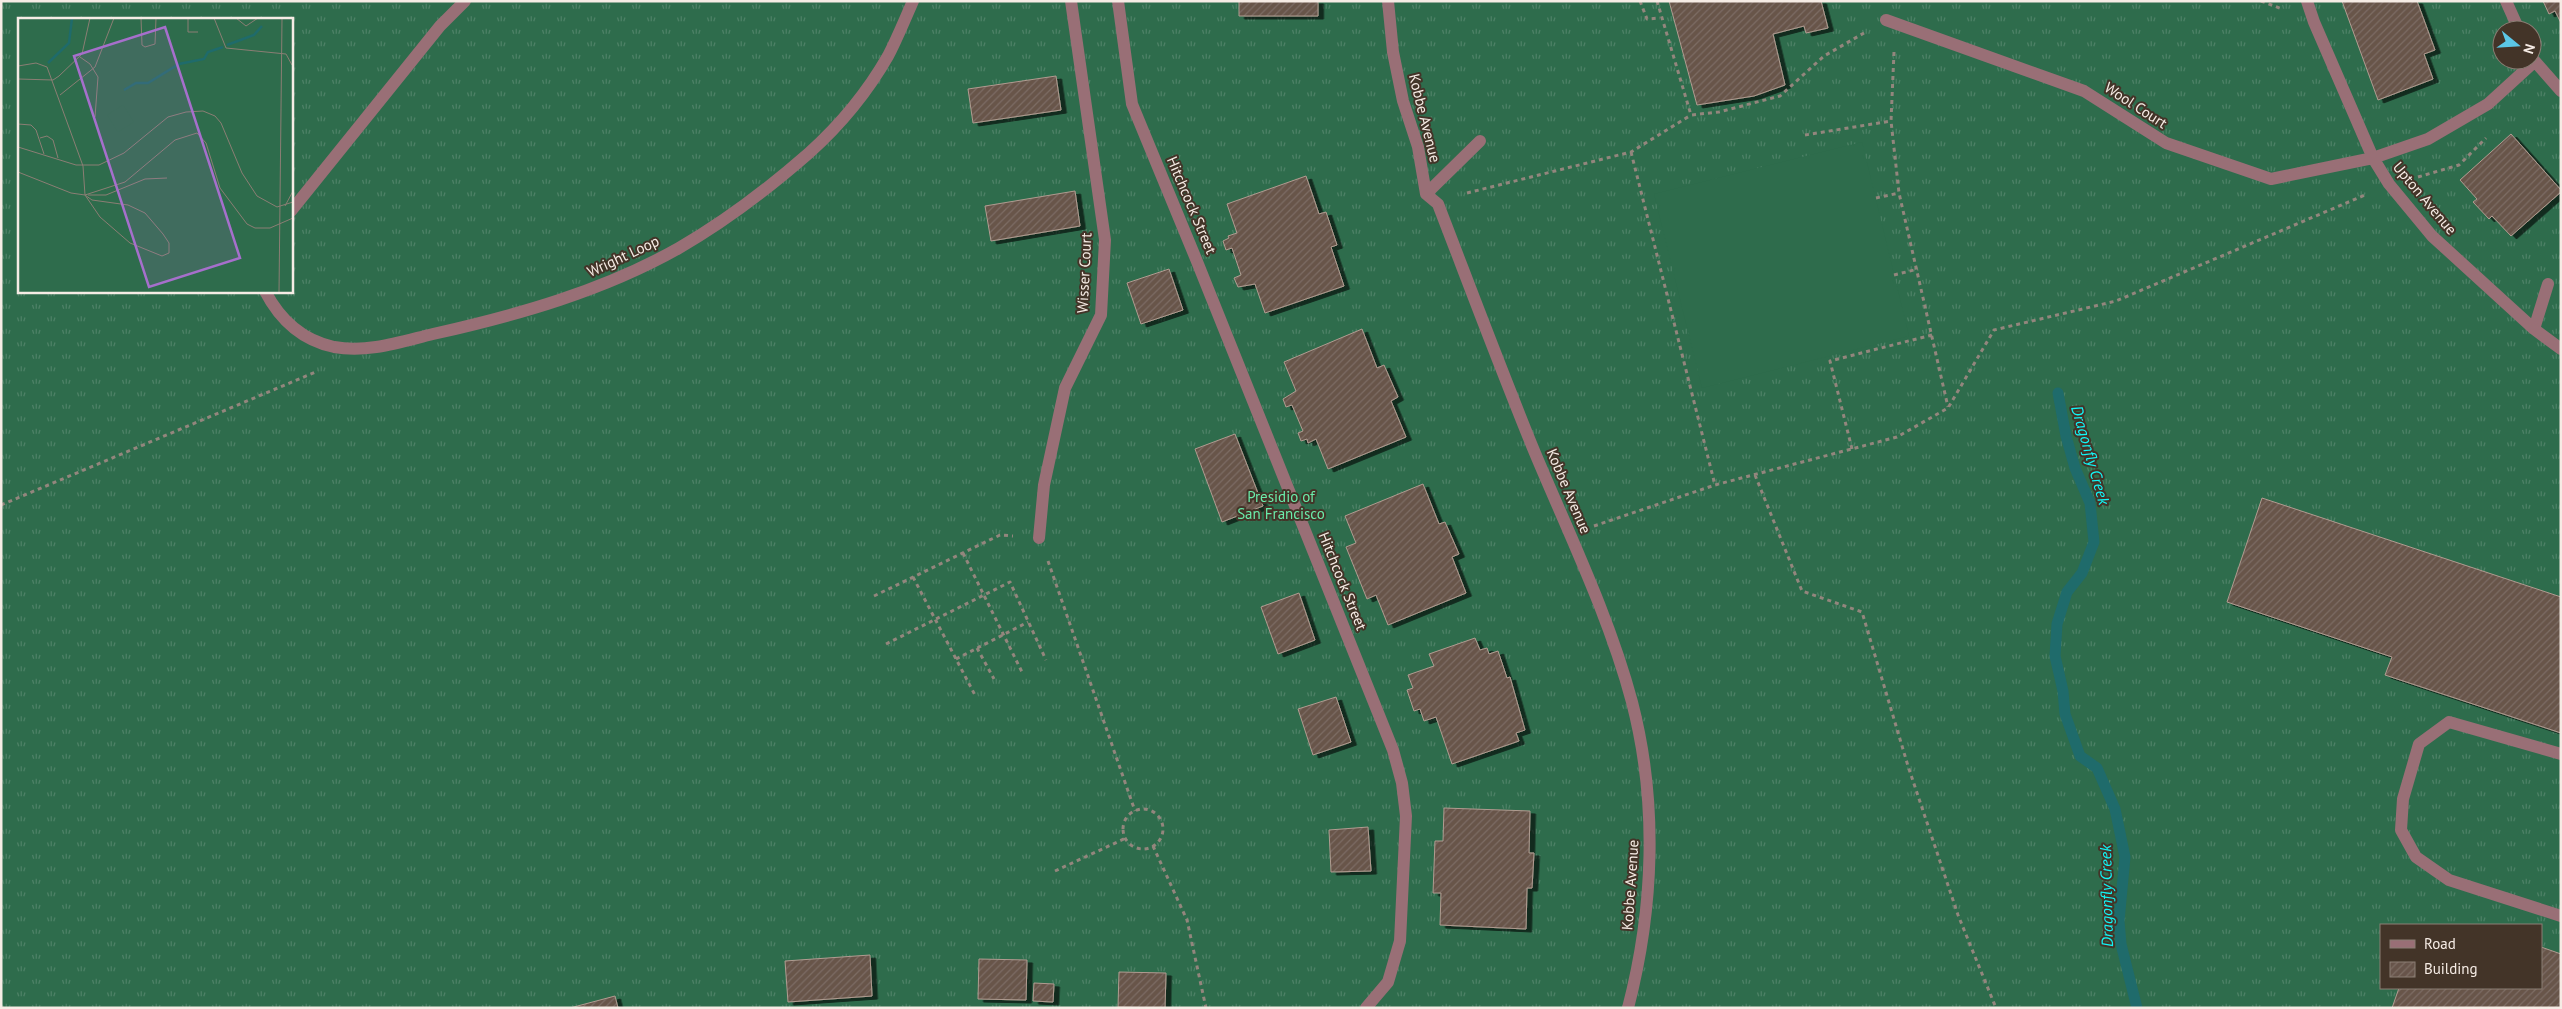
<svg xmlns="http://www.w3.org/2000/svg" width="2562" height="1009" font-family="'PT Sans',sans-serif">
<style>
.grass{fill:url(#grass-tufts);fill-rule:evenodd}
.pitch{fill:#2e6c4c}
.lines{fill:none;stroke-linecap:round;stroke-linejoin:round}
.stream{stroke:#1f6b6b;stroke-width:11}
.building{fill:url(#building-hatch);stroke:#b19c91;filter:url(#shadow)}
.path{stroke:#93867d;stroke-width:3;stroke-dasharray:4 4;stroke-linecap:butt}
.minor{stroke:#996f76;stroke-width:12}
.labels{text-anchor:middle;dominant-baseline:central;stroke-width:4;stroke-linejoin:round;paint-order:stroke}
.street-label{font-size:15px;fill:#f6ece5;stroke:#433428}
.park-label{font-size:15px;fill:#6aecaa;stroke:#433428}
.water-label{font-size:16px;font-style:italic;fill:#11f6f6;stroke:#433428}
.inset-river{fill:none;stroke:#1f6b6b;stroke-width:2.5}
.inset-road{fill:none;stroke:#8b7e74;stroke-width:1}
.view{fill:#a66fcc;fill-opacity:0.15;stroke:#a66fcc;stroke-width:2.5}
.inset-edge{fill:none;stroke:#f6ece5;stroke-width:2.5}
</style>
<defs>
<pattern id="grass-tufts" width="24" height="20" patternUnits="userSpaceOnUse" patternTransform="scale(1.25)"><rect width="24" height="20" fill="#2e6c4c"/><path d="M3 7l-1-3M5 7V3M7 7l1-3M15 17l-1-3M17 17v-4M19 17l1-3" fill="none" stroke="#4d8166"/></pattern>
<pattern id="building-hatch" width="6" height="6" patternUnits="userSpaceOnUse" patternTransform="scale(1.25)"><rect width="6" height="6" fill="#67544a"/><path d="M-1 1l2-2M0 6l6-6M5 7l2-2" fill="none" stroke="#7d6d64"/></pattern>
<filter id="shadow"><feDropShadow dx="5.5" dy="3" stdDeviation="0" flood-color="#0009"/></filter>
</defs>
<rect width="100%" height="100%" fill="#433428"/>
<path class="grass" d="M1,1H2561V1008H1ZM19,19H291V291H19ZM2502,30H2532V60H2502ZM2381,925H2541V988H2381Z"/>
<path class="pitch" d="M1862,142L1909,336L1702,388L1654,194Z"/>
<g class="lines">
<path class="stream" d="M2058,393L2066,436L2075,468L2090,503L2094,542L2082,573L2067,592L2057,624L2055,656L2063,691L2065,714L2080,756L2097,768L2115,809L2119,828L2125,857L2119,921L2121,944L2137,1008"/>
</g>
<path class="building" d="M1239,1H1318V16H1239Z
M1669,1H1821L1828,28L1806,33L1804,26L1773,34L1785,85L1754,96L1697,105Z
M2342,1H2417L2435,50L2424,54L2433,79L2378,100Z
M2543,1H2561V23L2555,11L2549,14Z
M1056,76L1061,110L973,123L968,89Z
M2511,134L2561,190V192L2511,236L2492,216L2489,219L2473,202L2477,199L2460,180Z
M1306,176L1319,214L1326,212L1337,245L1331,247L1344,286L1265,313L1255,284L1238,287L1234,278L1241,275L1232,248L1226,250L1223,241L1229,238L1228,236L1237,233L1227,204Z
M1075,191L1080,226L991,241L985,206Z
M1169,269L1183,310L1141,324L1127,283Z
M1362,329L1377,368L1384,365L1398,397L1391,401L1406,437L1328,469L1316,439L1308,443L1307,439L1301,441L1298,433L1303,431L1292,405L1286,407L1283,399L1296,391L1284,362Z
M1235,434L1263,506L1222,522L1195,449Z
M1423,484L1439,524L1445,522L1459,554L1452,557L1466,593L1388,625L1376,595L1367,599L1346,547L1356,543L1345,516Z
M2262,498L2561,597V733L2385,675L2392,657L2227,602Z
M1299,593L1315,640L1278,654L1261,607Z
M1475,638L1480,650L1487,648L1489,654L1498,651L1507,678L1510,677L1525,730L1516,733L1519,741L1452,764L1436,717L1424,721L1420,709L1414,711L1407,690L1413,688L1408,675L1434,666L1429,654Z
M1336,697L1351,742L1313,755L1298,709Z
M1444,808L1530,811L1529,853H1534L1532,888H1527L1526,929L1440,925L1441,893H1433L1435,841H1443Z
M1368,827L1371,871L1331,872L1329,830Z
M2541,947L2561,954V1008H2392L2399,988H2541Z
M870,955L872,996L788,1002L785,961Z
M979,959L1027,960L1026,1000L978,999Z
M1119,972L1166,973L1165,1008L1118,1007Z
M1034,983L1054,984L1053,1002L1033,1001Z
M615,996L618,1008H570Z"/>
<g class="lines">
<path class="path" d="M1640,1L1647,19L1660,18
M1657,1L1691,115L1719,112L1780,96L1824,56L1864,33
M2261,1L2282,9
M1894,52L1891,121L1899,193L1948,407
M1805,135L1891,121
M1631,152L1715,485
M2418,177L2459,165L2486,138
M1467,193L1631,152L1691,115
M1876,198L1899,193
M1894,275L1918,269
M1852,449L1830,361L1932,335
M1755,475L1802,591L1862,612L1908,766L1958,915L1996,1008
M1,505L318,371
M1594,526L1715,485L1897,437L1948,408L1994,330L2116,301L2365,195
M963,553L1022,672
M1048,561L1135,811
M913,577L976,697
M874,596L1000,535L1013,536
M886,644L1010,582L1046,660
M977,648L994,679
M956,659L1028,622
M1123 829a20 20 0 1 1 40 0a20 20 0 1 1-40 0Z
M1153,846L1187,920L1206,1008
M1055,871L1126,838"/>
<path class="minor" d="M1118,1L1132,104L1196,259L1393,750L1402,783L1406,816L1400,941L1388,982L1366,1008
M1388,1L1393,52L1403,101L1418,147L1426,194L1438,204C1470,287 1501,370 1535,453C1569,534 1609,616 1632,702C1658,802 1654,908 1628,1008
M2307,1L2314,22L2373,158L2389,184L2432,236L2534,329L2561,349
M2506,1L2519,30
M1886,20L2084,91L2166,143L2271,179L2373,158L2428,139L2488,104L2534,62
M2532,58L2561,91
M1426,194L1480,141
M291,211L440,26L465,1
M265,291C280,320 301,340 334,347C368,353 400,342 433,334C518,315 603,291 679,248C726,221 769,188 809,153C839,126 868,91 888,56C897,39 905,19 913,1
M2534,329L2548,284
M1039,538L1044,485L1065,388L1101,315L1105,240L1071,1
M2561,754L2449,722L2419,744L2403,799L2401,830L2416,857L2449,880L2561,916"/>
</g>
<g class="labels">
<g class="street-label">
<text transform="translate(2136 105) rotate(33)">Wool Court</text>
<text transform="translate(1425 118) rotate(76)">Kobbe Avenue</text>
<text transform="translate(2425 198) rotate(50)">Upton Avenue</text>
<text transform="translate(1192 205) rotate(67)">Hitchcock Street</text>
<text transform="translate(623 256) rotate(-25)">Wright Loop</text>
<text transform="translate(1084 273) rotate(-87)">Wisser Court</text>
<text transform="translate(1569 491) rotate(67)">Kobbe Avenue</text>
<text transform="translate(1343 581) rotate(68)">Hitchcock Street</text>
<text transform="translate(1630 885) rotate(-86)">Kobbe Avenue</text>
</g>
<g class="park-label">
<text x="1281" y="496">Presidio of<tspan x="1281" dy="17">San Francisco</tspan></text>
</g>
<g class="water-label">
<text transform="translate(2091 455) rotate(74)">Dragonfly Creek</text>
<text transform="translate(2106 896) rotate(-91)">Dragonfly Creek</text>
</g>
</g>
<g transform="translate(18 18)">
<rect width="275" height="275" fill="#433428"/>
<path d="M0,0H275V275H0Z" fill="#2e6c4c"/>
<path d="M105,87L116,104L100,114L89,97Z" fill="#2e6c4c"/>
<path class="inset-river" d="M209,27L236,17L244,8M30,45L51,25L54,0M106,72L118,65H130L161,46L186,41L190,34L205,29"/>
<path class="inset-road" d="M123,0L124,27L127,29L137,26L138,0M170,0V14H180M196,0L208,30L268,36L274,47M218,0L228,8L240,0M62,39L72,46L80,59L77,99M0,48L18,45L29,49L65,148L67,177L82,199L112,225L144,238L151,235V225L145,216L127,195L110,187L74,182L67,177M0,61L35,62L41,58L64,36L72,0M42,77L77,49L96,0M0,106L13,107L18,112L26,136M22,120L29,118L35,122L40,140M0,129L58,147H81L106,135L150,99L168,94L185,93L197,98L203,105L224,155L239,178L259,189L275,184M0,154L53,175L67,177L107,164L157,122L179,115L188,125L202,170L229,206L237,210H252L275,200M70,177H88L127,161L149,160M267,188L275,173M261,275L264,0"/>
<path class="view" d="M147,9L222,240L131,269L56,38Z"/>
<rect width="275" height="275" class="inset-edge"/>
</g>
<rect width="2562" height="1009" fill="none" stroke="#f6ece5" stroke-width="5"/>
<rect x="2380" y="924" width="162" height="65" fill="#433428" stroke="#8b7e74"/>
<rect x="2390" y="940" width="25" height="8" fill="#996f76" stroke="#8b7e74"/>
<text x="2424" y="949" font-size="15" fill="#f6ece5">Road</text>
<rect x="2390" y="962" width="25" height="15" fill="url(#building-hatch)" stroke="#8b7e74"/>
<text x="2424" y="974" font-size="15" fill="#f6ece5">Building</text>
<g transform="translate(2517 45) rotate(108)"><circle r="24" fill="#433428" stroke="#8b7e74"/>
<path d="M0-4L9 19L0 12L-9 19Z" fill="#5bc7e7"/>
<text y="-8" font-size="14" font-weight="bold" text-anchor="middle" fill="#f6ece5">N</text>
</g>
</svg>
